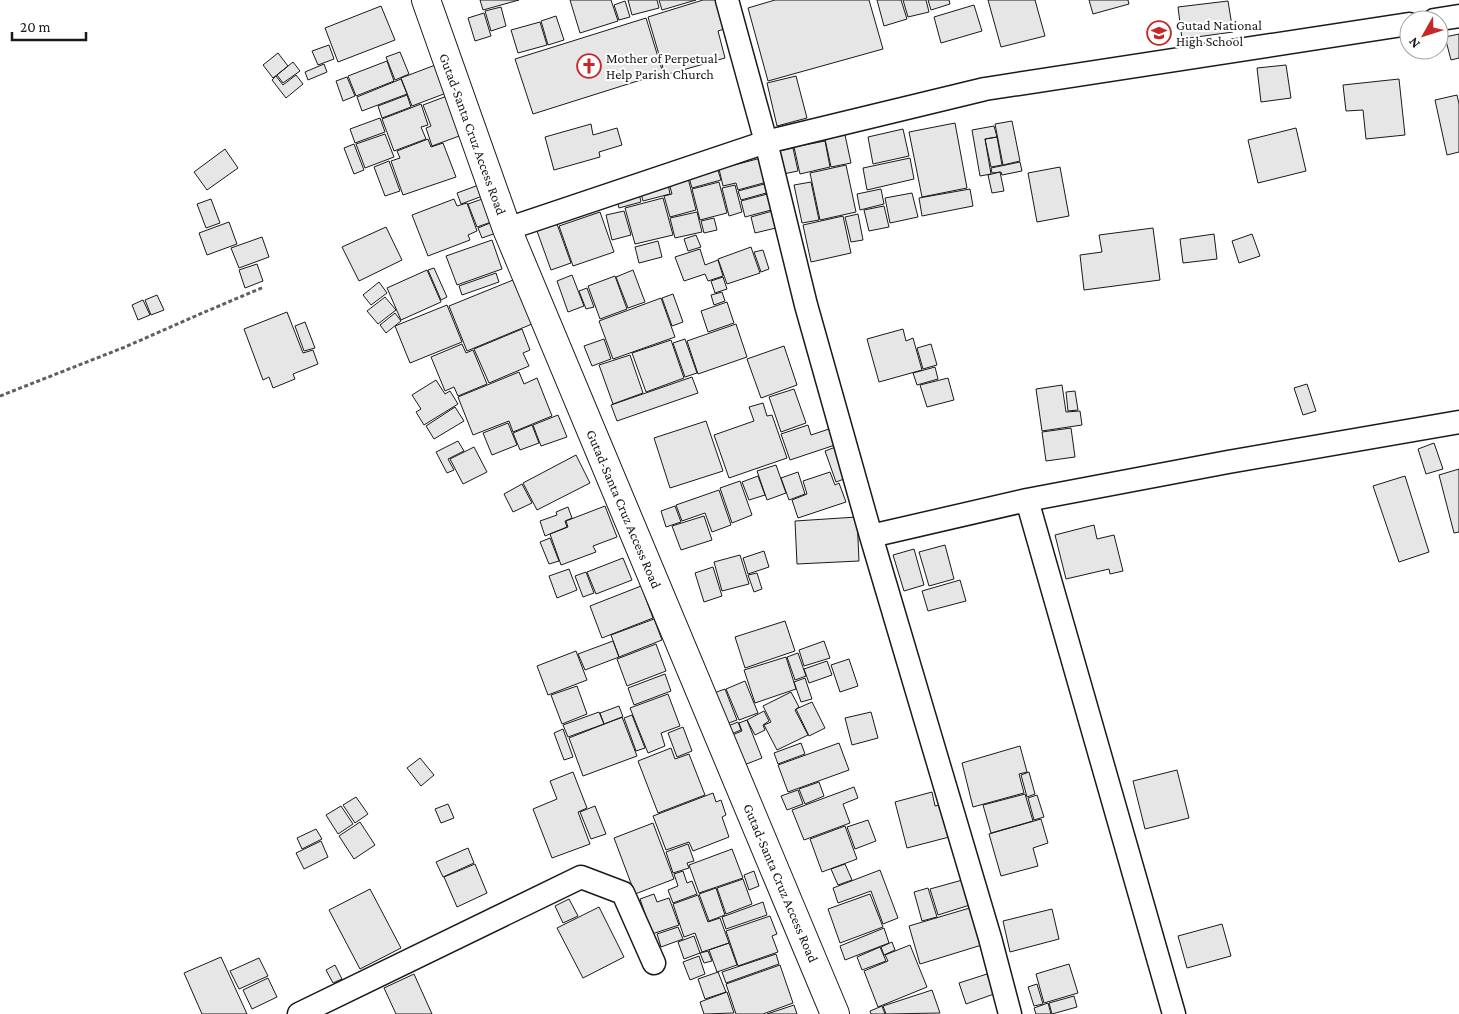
<svg xmlns="http://www.w3.org/2000/svg" width="1459" height="1014" font-family="'Crimson Pro',serif">
<style>
.building{fill:#e6e6e6;stroke:#1a1a1a}
.lines{fill:none;stroke-linecap:round;stroke-linejoin:round}
.minor-casing{stroke:#1a1a1a;stroke-width:25}
.secondary-casing{stroke:#1a1a1a;stroke-width:30}
.path{stroke:#5f5f5f;stroke-width:3;stroke-dasharray:4 2.5;stroke-linecap:butt}
.minor{stroke:#fff;stroke-width:22}
.secondary{stroke:#fff;stroke-width:28}
.labels{text-anchor:middle;dominant-baseline:central;stroke-width:4;stroke-linejoin:round;paint-order:stroke}
.poi-label{font-size:14px;fill:#1a1a1a;stroke:#fff;text-anchor:start}
.street-label{font-size:14px;fill:#1a1a1a;stroke:#fff}
</style>
<rect width="100%" height="100%" fill="#fff"/>
<path class="building" d="M480,0H519L483,10Z
M570,0H611L618,21L580,33Z
M628,0H657L659,8L632,15Z
M659,0H696L662,10Z
M703,0H722L730,27L718,31L725,58L665,75L648,17Z
M775,0H869L883,49L768,81L748,8Z
M877,0H901L907,19L884,26Z
M903,0H926L929,12L908,17Z
M928,0H949L950,4L931,10Z
M988,0H1035L1045,36L1001,47Z
M1089,0H1128L1129,4L1093,14Z
M625,1L630,17L619,20L614,5Z
M1228,1L1233,32L1182,39L1178,7Z
M974,5L982,31L941,43L934,17Z
M381,6L395,40L338,62L325,28Z
M501,7L506,26L491,31L485,11Z
M484,13L491,36L475,41L468,18Z
M556,16L564,40L548,45L541,21Z
M646,18L663,73L533,114L515,59Z
M540,22L547,45L518,53L511,30Z
M1459,34V58L1451,60L1445,37Z
M329,45L334,59L318,65L312,51Z
M400,52L409,74L395,80L386,57Z
M278,53L288,66L273,78L263,65Z
M387,61L394,81L356,96L348,76Z
M293,62L300,71L283,83L277,75Z
M324,64L327,72L308,80L305,72Z
M438,64L449,92L412,106L401,78Z
M1286,65L1291,98L1261,102L1257,68Z
M296,75L303,84L286,98L272,80L276,76L283,85Z
M796,76L807,118L777,126L767,83Z
M347,77L355,96L343,101L336,81Z
M401,79L407,94L362,111L357,97Z
M1399,79L1405,135L1366,139L1363,110L1346,111L1343,85Z
M407,95L411,107L382,118L378,106Z
M1457,95L1459,104V152L1447,155L1435,100Z
M447,96L462,135L432,146L426,128L431,126L423,105Z
M421,104L428,125L421,127L426,139L394,151L382,119Z
M380,118L385,132L355,143L350,129Z
M1012,121L1020,161L1003,165L995,124Z
M955,123L967,188L922,197L909,132Z
M591,124L593,135L617,128L622,145L599,152L600,157L554,170L545,137Z
M994,126L997,137L985,139L991,174L980,176L972,130Z
M1296,128L1306,171L1258,183L1248,140Z
M903,129L909,156L873,164L868,137Z
M385,134L394,157L365,168L356,144Z
M845,135L851,163L831,167L825,139Z
M997,137L1002,165L991,167L985,139Z
M428,139L431,147L443,143L456,177L403,195L391,161L400,158L397,151Z
M825,141L830,167L800,174L794,147Z
M354,144L364,170L354,174L344,148Z
M793,148L798,171L783,174L779,151Z
M225,149L238,168L207,190L194,172Z
M761,158L767,182L738,190L736,183L723,186L719,169Z
M910,158L914,179L867,190L863,168Z
M389,161L400,191L385,196L374,167Z
M1020,162L1022,171L1002,175L1001,172L992,173L991,168Z
M846,165L856,212L820,220L810,173Z
M717,167L721,180L692,188L688,174Z
M1060,167L1069,216L1037,222L1028,173Z
M1000,172L1004,191L992,193L988,175Z
M688,178L696,210L670,217L664,196L672,194L669,183Z
M667,179L670,194L643,201L639,186Z
M719,182L727,213L700,220L692,189Z
M811,182L819,220L802,223L794,185Z
M484,183L488,194L461,204L457,193Z
M768,183L770,192L741,200L738,191Z
M735,185L742,212L729,216L722,188Z
M638,189L641,202L619,208L615,194Z
M881,189L884,204L860,210L857,194Z
M970,189L973,206L922,216L919,198Z
M771,193L775,209L745,217L741,201Z
M912,193L918,217L890,223L885,198Z
M488,197L497,220L477,227L468,204Z
M663,198L673,235L635,244L625,208Z
M211,199L220,223L206,228L197,204Z
M454,199L457,206L467,203L477,231L468,235L470,240L428,256L412,215Z
M884,206L889,227L869,231L864,210Z
M776,210L780,227L755,233L751,217Z
M624,211L631,235L612,240L606,215Z
M600,212L614,252L573,266L559,226Z
M697,212L702,232L675,238L670,218Z
M858,214L863,240L851,242L845,217Z
M843,216L851,253L811,262L803,225Z
M714,218L717,230L704,233L701,221Z
M495,221L499,232L482,238L478,228Z
M229,222L237,244L207,255L199,233Z
M557,224L571,263L551,270L537,231Z
M386,227L402,260L359,281L342,247Z
M1153,228L1160,280L1084,290L1080,255L1102,252L1099,235Z
M1214,234L1217,259L1183,263L1180,239Z
M1252,234L1260,256L1239,263L1232,241Z
M696,235L701,247L688,251L684,239Z
M262,237L269,257L239,268L231,248Z
M492,240L502,269L457,285L446,256Z
M658,241L662,257L639,263L635,247Z
M751,247L760,273L727,284L718,259Z
M700,249L705,265L718,260L723,276L708,281L705,274L684,281L675,257Z
M763,250L769,269L761,272L754,252Z
M257,264L263,281L245,288L239,270Z
M434,268L447,297L441,300L428,270Z
M427,270L441,302L401,320L387,288Z
M633,270L645,302L628,308L616,277Z
M496,273L499,282L462,295L459,286Z
M572,275L584,306L568,312L557,281Z
M615,276L627,309L600,319L588,286Z
M723,277L727,289L715,293L711,281Z
M513,280L532,324L467,351L449,306Z
M379,282L387,293L371,305L363,295Z
M587,288L594,307L586,309L579,291Z
M722,292L725,301L714,305L711,295Z
M673,294L683,322L672,326L662,298Z
M157,295L164,310L151,315L145,300Z
M385,297L396,310L378,324L367,311Z
M661,298L675,337L613,359L599,321Z
M143,300L150,315L138,320L132,305Z
M727,302L734,323L708,332L701,311Z
M447,305L462,342L410,363L395,326Z
M287,312L303,353L313,350L318,364L293,374L295,379L273,388L269,377L263,380L244,329Z
M395,313L401,321L386,333L380,325Z
M305,322L315,348L304,351L295,326Z
M736,324L747,357L698,374L687,341Z
M522,329L530,350L523,353L529,366L489,383L474,349Z
M903,329L906,341L913,338L922,370L879,382L867,339Z
M604,339L611,359L592,366L584,346Z
M685,339L697,373L685,377L673,343Z
M671,340L684,378L646,392L632,353Z
M462,344L466,353L473,350L487,384L458,396L454,387L445,391L431,357Z
M931,344L937,365L923,369L917,348Z
M784,346L797,385L761,398L747,359Z
M630,355L643,393L613,404L599,365Z
M935,367L938,379L917,385L913,373Z
M519,372L524,384L537,378L552,416L513,432L509,421L473,435L458,397Z
M692,377L698,393L617,421L611,405Z
M948,378L954,400L927,407L920,385Z
M436,380L445,394L450,391L458,404L424,425L416,412L421,409L412,395Z
M1307,384L1316,411L1303,415L1294,388Z
M1062,385L1066,412L1080,411L1082,425L1042,431L1036,389Z
M794,389L806,423L781,432L769,397Z
M1075,391L1078,410L1068,411L1066,392Z
M763,403L767,416L772,415L787,458L729,478L714,435L754,421L749,407Z
M455,407L464,421L434,439L426,426Z
M558,415L567,437L541,446L533,425Z
M706,421L723,471L670,488L654,438Z
M508,423L517,445L492,455L483,433Z
M532,425L539,443L520,450L513,433Z
M808,425L811,435L829,429L835,445L790,460L781,434Z
M1071,428L1075,457L1046,461L1042,432Z
M458,441L464,451L448,459L454,470L447,473L436,452Z
M1434,443L1443,469L1426,474L1418,449Z
M841,445L852,476L836,482L825,451Z
M474,447L487,472L463,484L450,459Z
M576,455L590,483L537,510L523,483Z
M776,465L786,493L767,500L757,471Z
M1459,469V532L1454,533L1439,475Z
M798,472L805,494L789,500L781,478Z
M830,472L835,485L839,483L846,502L798,518L792,500L807,494L803,481Z
M758,476L765,495L749,500L742,482Z
M1405,476L1429,552L1399,562L1373,486Z
M740,481L752,515L732,523L720,488Z
M522,484L532,503L513,512L504,494Z
M719,490L731,525L712,532L705,513L682,521L676,505Z
M605,506L617,537L593,546L596,552L561,565L550,534L568,527L566,521Z
M675,506L681,522L666,527L661,511Z
M568,507L572,518L565,521L567,527L545,536L540,521L557,515L556,512Z
M704,516L712,540L681,550L672,526Z
M857,517L859,561L797,564L795,521Z
M1094,525L1097,539L1114,535L1123,571L1110,574L1109,569L1066,579L1055,535Z
M550,538L559,561L549,564L540,542Z
M945,545L954,579L929,586L919,552Z
M914,549L924,585L904,591L893,555Z
M764,551L769,567L748,574L743,558Z
M740,555L749,584L722,591L714,562Z
M623,558L632,580L596,594L587,572Z
M713,567L722,596L704,602L695,573Z
M569,569L577,590L557,598L549,576Z
M586,572L594,593L583,597L575,576Z
M757,573L762,589L754,592L748,575Z
M960,580L966,601L928,611L922,591Z
M641,586L653,618L602,638L590,606Z
M654,619L662,640L619,657L611,635Z
M785,621L795,651L745,668L735,637Z
M613,641L619,657L585,670L578,654Z
M824,641L830,658L804,666L799,650Z
M656,644L666,671L627,686L617,659Z
M576,651L587,680L548,695L537,666Z
M798,653L806,676L795,680L787,657Z
M786,657L796,689L755,703L744,670Z
M849,659L858,686L840,692L831,665Z
M827,661L832,675L809,683L804,669Z
M665,674L671,691L634,705L628,688Z
M805,678L812,699L801,702L794,682Z
M745,681L758,713L739,720L726,689Z
M577,686L587,714L562,724L551,695Z
M725,689L737,720L726,724L714,693Z
M791,692L799,707L795,710L808,735L777,750L764,725L771,722L763,706Z
M668,694L680,726L661,733L665,746L648,753L630,708Z
M812,702L825,728L809,736L796,709Z
M619,706L623,717L604,724L600,713Z
M764,711L769,721L763,725L765,730L755,735L747,720Z
M599,712L604,724L568,737L563,725Z
M871,712L878,738L852,745L845,718Z
M632,715L645,748L636,751L624,718Z
M622,717L637,756L583,776L569,738Z
M747,720L762,758L744,765L732,735L742,731L739,723Z
M738,722L741,730L731,734L728,726Z
M683,727L692,751L677,757L668,733Z
M563,729L573,757L564,760L554,733Z
M801,743L805,754L778,764L774,753Z
M839,743L849,770L788,792L778,765Z
M1020,746L1027,772L1019,774L1024,793L973,807L962,763Z
M671,748L675,759L689,754L705,795L658,813L638,761Z
M420,758L434,775L421,786L407,768Z
M1177,770L1189,818L1145,829L1133,781Z
M573,772L587,808L578,812L590,844L552,858L533,809L557,799L550,781Z
M1029,772L1035,794L1027,797L1021,775Z
M819,782L824,796L805,804L799,789Z
M854,787L858,798L843,804L850,823L804,840L792,810Z
M798,790L803,804L787,810L781,796Z
M932,792L935,806L944,804L953,836L907,848L895,802Z
M713,793L716,802L721,800L726,815L722,817L729,837L693,851L689,842L666,850L653,816Z
M1025,794L1033,821L991,833L983,805Z
M1037,795L1044,817L1034,820L1028,798Z
M356,797L368,814L355,823L343,805Z
M448,804L454,818L441,823L435,809Z
M341,806L353,824L338,834L326,815Z
M595,806L606,834L591,839L580,812Z
M1041,819L1048,843L1033,848L1038,866L1001,876L989,834Z
M868,820L876,841L855,849L847,827Z
M360,822L375,845L354,859L339,836Z
M653,823L674,879L635,894L614,838Z
M845,826L857,859L822,872L810,839Z
M316,829L322,839L302,849L297,838Z
M321,841L328,857L304,869L296,853Z
M688,844L694,861L687,863L689,868L673,873L666,852Z
M468,848L474,863L443,877L436,862Z
M732,849L743,878L699,893L689,865Z
M475,864L487,893L457,907L444,877Z
M845,864L852,880L838,885L831,869Z
M880,870L898,918L883,924L871,891L838,903L833,888Z
M683,871L687,883L692,881L697,894L673,903L668,890L678,886L674,874Z
M754,871L759,886L749,890L744,875Z
M743,879L752,904L726,914L717,888Z
M966,879L973,904L938,915L930,889Z
M716,888L725,915L709,921L699,894Z
M928,888L937,917L922,921L914,892Z
M370,889L401,948L360,969L329,910Z
M654,894L657,902L669,898L679,925L652,934L640,899Z
M870,894L883,927L840,943L828,909Z
M698,895L708,922L720,918L729,943L702,952L695,933L684,937L673,904Z
M569,899L578,916L563,923L555,906Z
M763,902L767,915L726,929L722,917Z
M599,907L624,957L583,978L557,928Z
M973,907L985,944L920,964L909,926Z
M1052,909L1059,939L1010,952L1003,921Z
M770,916L777,934L772,936L778,952L738,966L726,931Z
M1222,924L1231,956L1187,968L1178,936Z
M678,927L683,939L661,947L657,934Z
M884,928L889,943L845,960L840,946Z
M694,936L700,953L684,959L678,942Z
M892,942L895,950L884,955L881,947Z
M729,943L737,965L717,972L709,950Z
M910,945L927,987L878,1007L864,971L888,961L885,955Z
M880,947L886,961L862,970L857,957Z
M708,951L712,961L704,963L700,953Z
M776,954L779,964L726,983L722,972Z
M699,956L705,974L690,980L683,962Z
M221,957L247,1014H202L184,973Z
M259,958L268,976L239,989L230,971Z
M1069,964L1078,993L1044,1003L1036,974Z
M335,965L342,979L333,983L326,970Z
M780,965L793,1003L763,1014H736L726,984Z
M718,972L726,992L705,999L698,979Z
M414,974L432,1014H396L384,988Z
M987,974L994,994L966,1004L959,983Z
M268,978L277,997L252,1009L243,990Z
M1037,984L1043,1004L1034,1006L1028,987Z
M932,990L940,1013L886,1014L883,1006Z
M727,992L734,1013L704,1014L700,1002Z
M1074,996L1077,1007L1052,1014L1049,1003Z
M1048,1003L1051,1014H1036L1034,1008Z
M794,1005L797,1014H767Z
M882,1006L885,1014H871L870,1011Z"/>
<g class="lines">
<g class="minor-casing">
<path id="minor" d="M727,0L766,142L806,305L871,536L990,938L1010,1014
M1434,20L1459,16
M507,229L766,142L985,89L1409,24
M1027,500L1174,1014
M871,536L1027,500L1228,462L1459,422
M299,1014L581,877L623,893L654,963"/>
</g>
<g class="secondary-casing">
<path id="secondary" d="M426,0L507,229L835,1014"/>
</g>
<path class="path" d="M0,396L125,347L207,311L264,287"/>
<use href="#minor" class="minor"/>
<use href="#secondary" class="secondary"/>
</g>
<defs>
<g id="school-ring" transform="scale(1.25)"><circle r="9.5" fill="#fff" stroke="#c62828" stroke-width="1.5"/><path d="M0-5L7-2L0 1L-7-2ZM-4 1L0 2.5L4 1V4Q0 6-4 4Z" fill="#c62828"/></g>
<g id="church-ring" transform="scale(1.25)"><circle r="9.5" fill="#fff" stroke="#c62828" stroke-width="1.5"/><path d="M-1.2-6h2.4v3.5h3.3v2.4h-3.3V6h-2.4V-.1h-3.3v-2.4h3.3Z" fill="#c62828"/></g>
</defs>
<g fill-rule="evenodd">
<use href="#school-ring" x="1159" y="33"/>
<use href="#church-ring" x="589" y="66"/>
</g>
<g class="labels">
<g class="poi-label">
<text x="1176" y="25">Gutad National<tspan x="1176" dy="16">High School</tspan></text>
<text x="606" y="58">Mother of Perpetual<tspan x="606" dy="16">Help Parish Church</tspan></text>
</g>
<g class="street-label">
<text transform="translate(473 134) rotate(70)">Gutad-Santa Cruz Access Road</text>
<text transform="translate(624 509) rotate(67)">Gutad-Santa Cruz Access Road</text>
<text transform="translate(781 883) rotate(67)">Gutad-Santa Cruz Access Road</text>
</g>
</g>
<g transform="translate(1424 35) rotate(231)"><circle r="24" fill="#ffffff" stroke="#a3a3a3"/>
<path d="M0-4L9 19L0 12L-9 19Z" fill="#c62828"/>
<text y="-8" font-size="14" font-weight="bold" text-anchor="middle" fill="#1a1a1a">N</text>
</g>
<path d="M12 32v8h74v-8" fill="none" stroke="#1a1a1a" stroke-width="2.5"/>
<text x="20" y="32" font-size="15" fill="#1a1a1a" stroke="#ffffff" stroke-width="4" paint-order="stroke">20 m</text>
</svg>
